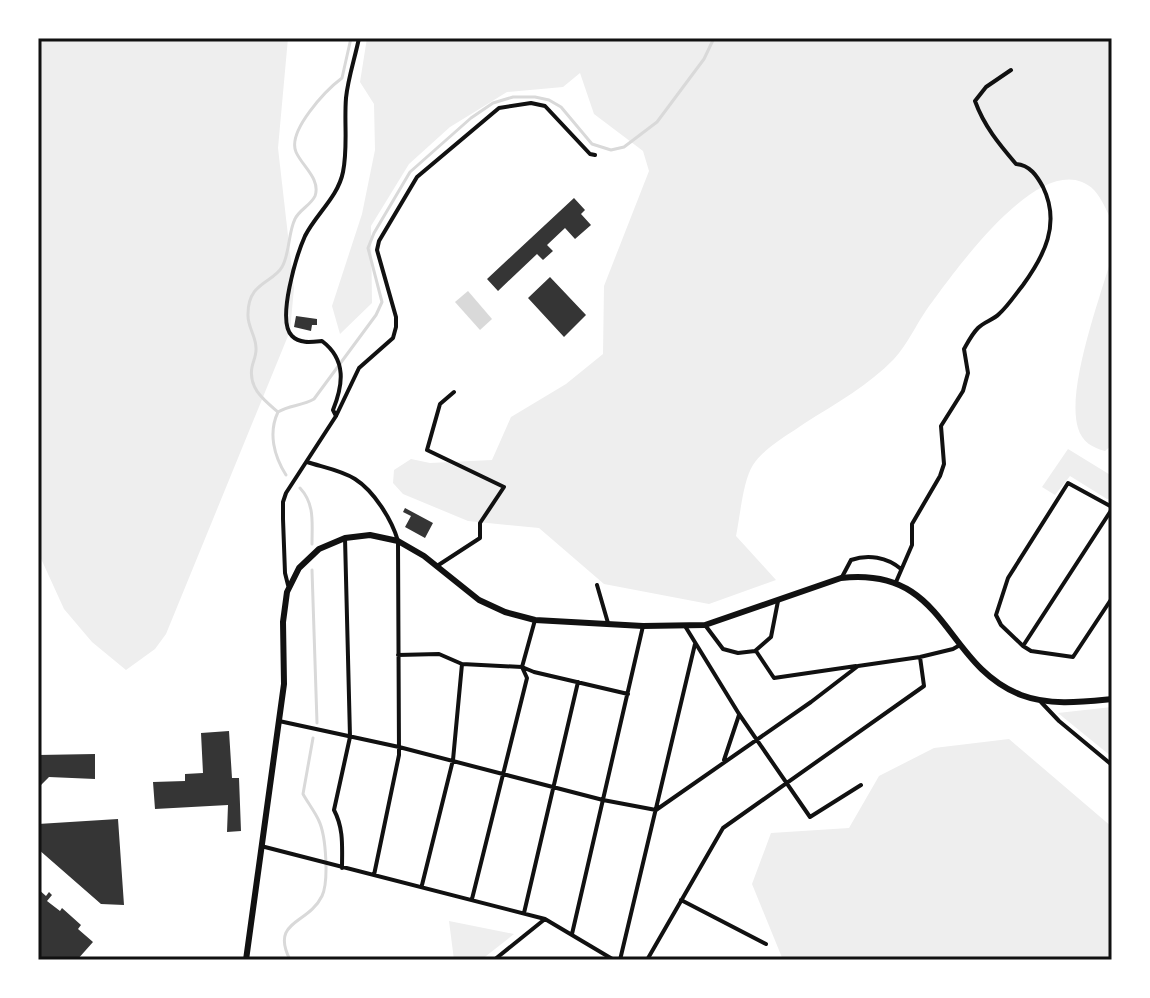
<svg xmlns="http://www.w3.org/2000/svg" width="1150" height="998" font-family="'Fira Sans Condensed',sans-serif">
<style>
.green{fill:#eee}
.water{fill:#d9d9d9}
.lines{fill:none;stroke-linecap:round;stroke-linejoin:round}
.stream{stroke:#d9d9d9;stroke-width:3}
.building{fill:#353535}
.minor{stroke:#111;stroke-width:4}
.tertiary{stroke:#111;stroke-width:6}
.neatline{fill:none;stroke:#111;stroke-width:3}
</style>
<rect width="100%" height="100%" fill="#fff"/>
<path class="green" d="M38,38H288L278,148L294,288L290,331L166,634L155,649L126,670L92,642L64,609L38,552Z
M367,38H1112V222C1107,211 1102,199 1094,190C1044,142 953,274 927,309C916,325 907,345 894,359C869,385 835,404 805,423C788,435 765,447 753,465C743,480 740,517 736,536L776,580L709,604L604,584L539,528L468,521L403,494L393,483L394,470L411,459L430,463L492,460L511,417L566,384L603,354L604,286L649,171L643,151L594,114L580,73L563,87L507,92L450,127L409,164L371,226L372,303L340,334L332,306L362,214L375,150L374,104L360,82Z
M1112,256V445L1105,451C1093,448 1082,442 1078,428C1066,389 1100,298 1112,256Z
M1068,449L1112,476V498L1107,499L1070,476L1055,495L1042,487Z
M1112,707V757L1058,713Z
M1009,739L1112,827V960H783L752,884L771,833L849,828L879,776L934,748Z
M449,921L514,934L481,960H454Z"/>
<path class="water" d="M468,291L492,319L480,330L455,302Z"/>
<g class="lines">
<path class="stream" d="M278,412C289,405 302,406 314,399L376,315L382,302L368,248L374,233L410,172L471,118L493,103L513,97H535L549,100L561,107L592,144L611,150L624,147L657,122L704,59L714,38
M286,475C274,456 268,433 278,412C264,400 248,388 252,367C253,362 256,356 256,350C257,337 247,327 248,314C248,282 273,283 282,267C290,253 288,233 295,219C299,210 311,205 315,196C321,179 302,166 296,152C287,131 326,90 342,78L351,38
M300,488C315,504 312,523 312,544
M312,570L317,723
M290,960C270,920 308,925 322,896C329,881 326,836 319,821C315,812 308,803 303,794L313,738"/>
</g>
<path class="building" d="M574,198L585,210L581,214L591,225L575,239L565,228L547,245L553,251L543,260L537,254L498,291L487,279Z
M550,277L586,315L564,337L528,298Z
M296,316L317,319V325H312L311,331L294,327Z
M405,508L433,523L425,538L405,527L411,516L403,512Z
M229,731L232,778H239L241,831L227,832L228,805L155,809L153,782L185,781V774L203,773L201,733Z
M95,754V779L49,777L38,788V755Z
M118,819L124,905L101,904L38,849V824Z
M38,889L46,896L49,892L52,895L47,901L60,911L62,908L81,925L78,929L93,942L77,960H38Z"/>
<g class="lines">
<path class="minor" d="M336,416L333,410C343,385 347,360 322,341C312,342 300,344 292,336C276,321 297,254 305,236C316,214 338,197 343,172C348,148 344,123 346,98C348,78 355,58 359,38
M307,462C322,467 341,470 355,479C374,491 392,520 398,541L399,755L374,875
M1112,509L1023,646L1031,651L1073,657L1112,598
M437,566L480,538V523L504,487L427,450L440,404L454,392
M842,577L851,560C868,554 887,557 901,569
M896,582L912,545V524L940,476L944,464L941,426L963,391L968,373L964,349C968,342 972,334 978,328C984,322 993,320 999,314C1008,306 1015,295 1023,285C1044,256 1061,224 1043,187C1037,176 1030,165 1016,164C999,144 984,126 975,101L986,87L1011,70
M288,585L285,573L283,519V502L286,493L336,416L359,368L393,338L396,327V317L377,250L379,241L417,177L499,108L531,103L545,106L590,154L595,155
M597,585L608,623
M705,625L723,649L738,653L755,651L771,637L778,601
M685,626L739,714L810,817L861,785
M1023,646L1001,625L996,615L1008,578L1068,483L1112,507
M756,651L774,678L856,666
M398,655L439,654L462,664L522,667L534,672L628,694
M1041,702L1059,721L1112,765
M279,721L399,747L603,800L656,810L811,702L858,666L920,657L953,649L960,645
M724,760L739,715
M261,846L545,919L614,960
M342,868C342,847 344,829 334,810L350,737L345,538
M422,885L453,760L462,664
M472,899L527,678L522,667L535,620
M681,900L766,944
M524,913L578,682
M572,934L643,626
M494,960L545,919
M620,960L695,644
M647,960L723,828L924,686L920,657"/>
<path class="tertiary" d="M246,960L284,684L283,622L287,592L299,568L319,549L345,538L370,535L398,541L424,556L479,600L505,612L535,620L643,626L705,625L841,578C948,566 942,664 1021,695C1050,706 1082,702 1112,699"/>
</g>
<rect width="1150" height="998" fill="none" stroke="#ffffff" stroke-width="80"/>
<rect x="40" y="40" width="1070" height="918" class="neatline"/>
</svg>
